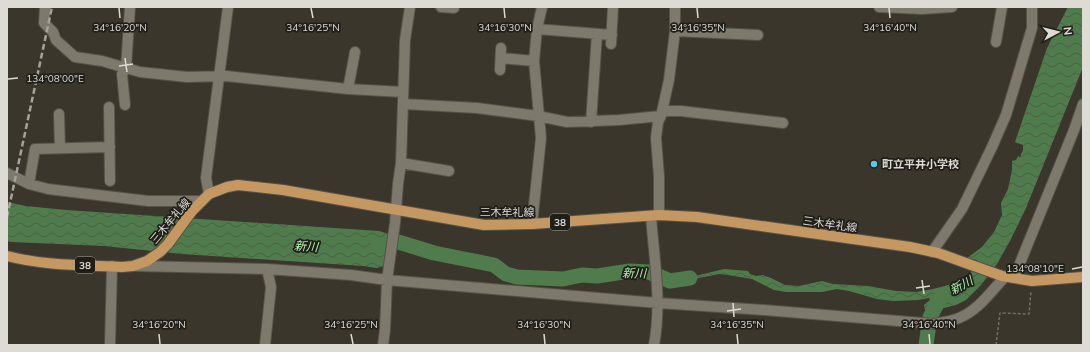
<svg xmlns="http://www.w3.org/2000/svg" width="1090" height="352" font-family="Mulish,'Noto Sans JP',sans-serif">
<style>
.water{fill:url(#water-waves)}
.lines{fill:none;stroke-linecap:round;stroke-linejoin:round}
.river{stroke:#507b4c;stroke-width:15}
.street-casing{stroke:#565349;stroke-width:12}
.secondary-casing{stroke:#565349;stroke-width:12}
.primary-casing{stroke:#565349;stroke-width:12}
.path{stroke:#726f65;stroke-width:1.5;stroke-dasharray:3 2;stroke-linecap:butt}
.street{stroke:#7d796c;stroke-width:10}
.secondary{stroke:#7d796c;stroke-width:10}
.primary{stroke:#c59862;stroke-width:10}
.rail{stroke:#a5a29a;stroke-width:2.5;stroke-dasharray:6 3;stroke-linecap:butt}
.ticks{fill:none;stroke:#dddbd4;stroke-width:1.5}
.poi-dot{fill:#59c8e5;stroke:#201e19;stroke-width:1.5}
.labels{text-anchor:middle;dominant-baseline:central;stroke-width:3.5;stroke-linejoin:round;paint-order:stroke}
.shield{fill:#201e19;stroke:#a4a29c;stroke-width:1}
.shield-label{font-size:10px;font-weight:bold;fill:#dddbd4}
.poi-label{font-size:11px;font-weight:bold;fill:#dddbd4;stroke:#201e19;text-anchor:start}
.street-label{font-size:11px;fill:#dddbd4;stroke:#201e19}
.water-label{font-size:12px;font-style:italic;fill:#b0f1a9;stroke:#201e19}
.ticks-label{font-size:10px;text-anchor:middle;fill:#dddbd4;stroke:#201e19;stroke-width:3.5;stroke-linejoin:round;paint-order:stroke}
</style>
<defs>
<pattern id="water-waves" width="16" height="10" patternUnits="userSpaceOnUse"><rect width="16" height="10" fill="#507b4c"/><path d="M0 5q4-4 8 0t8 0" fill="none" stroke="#4a6147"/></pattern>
</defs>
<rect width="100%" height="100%" fill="#3a362b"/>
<path class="water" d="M1068,7H1083V67L1026,208L1011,239L997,264L981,285L966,300L956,305L944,308L925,310L924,305L930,300L929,298L918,300L893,301L877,299L849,291L837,289L822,292H786L774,290L752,279L728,275L719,274L689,280L673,282L670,281L695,276L724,269L748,271L750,274L756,276L763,275L771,278L785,285L799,286L822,281L833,284L868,286L896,291L916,292L933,289L960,282L968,278L977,260L967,258L982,247L994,232L1002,215L1001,203L1008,189L1012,170V161L1016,160L1018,156L1020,157L1023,150V145L1015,142L1047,48Z
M7,202L26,206L66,210L379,231L389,234L391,265L376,268L363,266L182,254L104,246L11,242L7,241Z"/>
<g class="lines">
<path class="river" d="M377,246L395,241L434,253L494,265L506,274L517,277L563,279L582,275L597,276L630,271L649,272L670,281L690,278
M926,345L930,317L942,295"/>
<g class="street-casing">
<path id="street" d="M45,7L44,23L53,32L56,40L75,57L102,61L140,72L187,77L226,76L348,89L403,92
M441,7L454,8
M879,7L922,9L952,7
M537,29L612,35
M675,31L758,35
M996,42L1002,7
M611,44L613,7
M501,58L534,61
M500,70L501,48
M348,89L355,52
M404,104L477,108L538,116L567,122L619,120L661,116
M125,105L122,74L126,68L130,7
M109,107L110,181
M662,111H681L783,123
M59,114L60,148
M591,122L597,34
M401,163L449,171
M7,173L29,184L48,189L148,201H202
M29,184L35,149L110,147
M209,194L206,178L228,7
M659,215V177L656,138L658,122L661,116L669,80L675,31V7
M651,216C654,258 662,302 654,345
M532,224L541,138L534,61L537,29L542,7
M932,252L962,209L992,147L1006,115L1032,28V7
M137,266L267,269L351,275L387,280L658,303L764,310L935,324C943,322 951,321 959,318C979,310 991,291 1005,277
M110,345L112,266
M265,345L271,287L267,269
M383,345L385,330L387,280L395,223L398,184L401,163L405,40L410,7"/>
</g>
<g class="secondary-casing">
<path id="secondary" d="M1014,278L1074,130L1083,104"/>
</g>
<g class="primary-casing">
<path id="primary" d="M7,256C45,266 83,265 122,267L133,266L147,261L160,252L168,244L192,211L209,194L227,187L238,185L283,190L484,225L532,224L659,215L697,217L910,247L938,253L1002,276L1032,281L1083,277"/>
</g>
<path class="path" d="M996,345L1000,313L1029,314L1031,291"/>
<use href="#street" class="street"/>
<use href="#secondary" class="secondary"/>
<use href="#primary" class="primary"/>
<path class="rail" d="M7,217L52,7"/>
</g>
<path class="ticks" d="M119,8L120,18M311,8L313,18M504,8L505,18M697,8L698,18M889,8L890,18M125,58L127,72M119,66L133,64M8,79L18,78M1072,269L1082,267M922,280L924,294M916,288L930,286M733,303L734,317M727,311L741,309M159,334L160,344M351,334L353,344M544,334L545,344M737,334L738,344M929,334L930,344"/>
<circle class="poi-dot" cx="874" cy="164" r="4"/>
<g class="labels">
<g class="shield">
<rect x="550" y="214" width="20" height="16" rx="3"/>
<rect x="75" y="257" width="20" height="16" rx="3"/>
</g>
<g class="shield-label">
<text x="560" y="222">38</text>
<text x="85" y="265">38</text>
</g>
<g class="poi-label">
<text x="882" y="164">町立平井小学校</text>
</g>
<g class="street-label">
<text x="507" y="212">三木牟礼線</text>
<text transform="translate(170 221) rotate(-50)">三木牟礼線</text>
<text transform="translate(830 224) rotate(8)">三木牟礼線</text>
</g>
<g class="water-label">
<text transform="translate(306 246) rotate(4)">新川</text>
<text transform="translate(634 273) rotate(1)">新川</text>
<text transform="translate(961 285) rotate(-29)">新川</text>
</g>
</g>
<g class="ticks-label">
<text x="120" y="31">34°16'20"N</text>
<text x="313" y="31">34°16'25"N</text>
<text x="505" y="31">34°16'30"N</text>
<text x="698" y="31">34°16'35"N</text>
<text x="890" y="31">34°16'40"N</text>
<text x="55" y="82">134°08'00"E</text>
<text x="1035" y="272">134°08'10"E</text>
<text x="159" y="328">34°16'20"N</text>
<text x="351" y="328">34°16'25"N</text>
<text x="544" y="328">34°16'30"N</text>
<text x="737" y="328">34°16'35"N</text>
<text x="929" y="328">34°16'40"N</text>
</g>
<rect width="1090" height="352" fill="none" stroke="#dddbd4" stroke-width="16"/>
<g transform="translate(1058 32) rotate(83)" stroke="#201e19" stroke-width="3" paint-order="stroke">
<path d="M0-3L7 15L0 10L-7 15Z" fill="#dddbd4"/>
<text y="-6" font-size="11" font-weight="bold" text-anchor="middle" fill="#dddbd4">N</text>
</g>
</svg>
